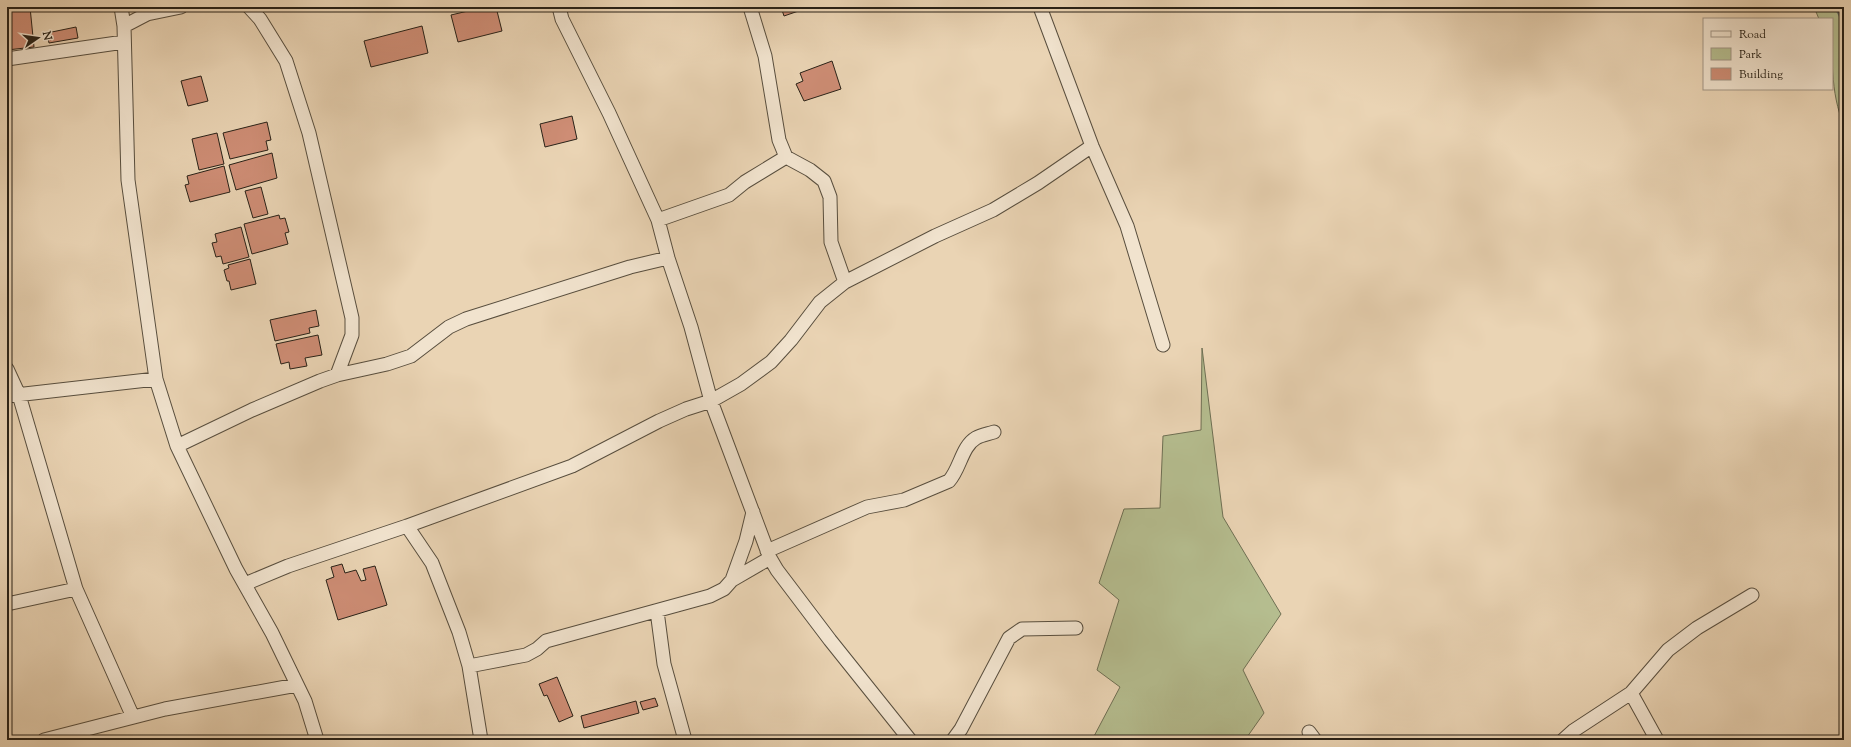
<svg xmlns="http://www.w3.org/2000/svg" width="1851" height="747" font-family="'Sorts Mill Goudy',serif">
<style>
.green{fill:#b5bd8f;stroke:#6e6f53}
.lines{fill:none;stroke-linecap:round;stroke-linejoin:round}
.stream{stroke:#6f7a78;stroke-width:4}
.building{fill:#ce8d75;stroke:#282117}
.minor-casing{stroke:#584e3e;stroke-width:15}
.minor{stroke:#f1e3ce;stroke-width:13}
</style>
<rect width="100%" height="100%" fill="#ead4b4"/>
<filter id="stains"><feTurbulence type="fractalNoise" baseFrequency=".005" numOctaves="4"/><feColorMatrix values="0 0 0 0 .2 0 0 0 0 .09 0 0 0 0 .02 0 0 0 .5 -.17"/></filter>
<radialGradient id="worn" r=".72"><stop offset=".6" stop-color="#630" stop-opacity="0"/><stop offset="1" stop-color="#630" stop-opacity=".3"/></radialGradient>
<path class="green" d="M1814,7H1844V125C1830,94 1832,52 1832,19H1819Z
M1202,348L1223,517L1281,614L1243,670L1264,713L1245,740H1092L1120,687L1097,670L1119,600L1099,583L1124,509L1160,508L1163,436L1201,430Z"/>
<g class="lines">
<path class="stream" d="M1836,7L1842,18L1844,26"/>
</g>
<path class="building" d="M7,7H30L34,47L7,50Z
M485,7H496L502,31L458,42L451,15Z
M781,7H810L784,16Z
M422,26L428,53L371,67L364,41Z
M76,27L78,38L49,43L47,33Z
M832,61L841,89L804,101L796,84L803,81L800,73Z
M201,76L208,101L188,106L181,81Z
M572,116L577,139L545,147L540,124Z
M267,122L271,140L266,141L268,150L230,159L223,133Z
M217,133L224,164L199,170L192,139Z
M272,153L277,178L236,190L229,165Z
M224,166L230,192L190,202L185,185L189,184L187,176Z
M261,187L268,214L253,218L245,191Z
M279,215L280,219L285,218L289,232L285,233L288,244L252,254L244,224Z
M241,227L249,257L223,264L221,256L216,257L212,243L217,242L215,234Z
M250,259L256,284L231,290L229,281H227L224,270L229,268L228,265Z
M316,310L319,326L309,328L310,333L275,341L270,320Z
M318,335L322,355L305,358L307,366L290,369L289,362L281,364L276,344Z
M342,564L345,573L356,570L361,581L366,580L363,569L375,566L387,605L338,620L326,580L334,577L331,567Z
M557,677L573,716L559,722L547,695L544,696L539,684Z
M655,698L658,706L643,710L640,702Z
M636,701L639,713L584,728L581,716Z"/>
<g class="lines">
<g class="minor-casing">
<path id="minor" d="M121,7L124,26L128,180L156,379L177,446L236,569L272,633L305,701L317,740
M249,7L260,19L286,61L309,133L352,318V335L337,375
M559,7L562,19L609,113L658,220L668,258L691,327L711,401L770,558L777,570L830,640L910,740
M1040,7L1092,146L1127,226L1163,345
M124,26L147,14L181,7
M7,59L124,42
M786,157L810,170L824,181L830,197L831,242L845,282
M658,220L729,195L745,182L786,157L779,140L765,56L750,7
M7,369L19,395L76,589
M7,396L156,379
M177,446L252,410L320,381L337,375L387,364L411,356L449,327L466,319L630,267L668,258
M407,526L432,563L459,632L469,666
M767,551L867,507L904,500L949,481C960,469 962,446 976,438C981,435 988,434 994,432
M732,580L746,541L753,512
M245,584L288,566L407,526L572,466L659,421L686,409L711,401L741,384L771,362L791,340L820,302L845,282L935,236L993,210L1038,183L1092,146
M7,604L76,589L133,717
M657,611L664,664L685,740
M1631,693L1657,740
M1309,732L1315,740
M44,740L165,709L297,685
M481,740L469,666L526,655L537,649L546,641L710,596L724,589L732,580L770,558
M953,740L961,729L1009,638L1022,629L1076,628
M1563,740L1573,731L1631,693L1668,650L1697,628L1752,595"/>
</g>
<use href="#minor" class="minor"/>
</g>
<rect width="1851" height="747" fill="none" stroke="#ead4b4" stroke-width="24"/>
<rect x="8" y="8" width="1835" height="731" fill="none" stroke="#282117" stroke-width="2"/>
<rect x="12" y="12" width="1827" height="723" fill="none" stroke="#282117"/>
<rect x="1703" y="18" width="130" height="72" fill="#f1e3ce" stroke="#a19585"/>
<rect x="1711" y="31" width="20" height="6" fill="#f1e3ce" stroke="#a19585"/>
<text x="1739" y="38" font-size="12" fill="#282117">Road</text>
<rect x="1711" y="48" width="20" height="12" fill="#b5bd8f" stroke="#a19585"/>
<text x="1739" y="58" font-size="12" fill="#282117">Park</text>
<rect x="1711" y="68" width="20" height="12" fill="#ce8d75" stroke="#a19585"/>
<text x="1739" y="78" font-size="12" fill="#282117">Building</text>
<g transform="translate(38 38) rotate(77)" stroke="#f1e3ce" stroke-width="3" paint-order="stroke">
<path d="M0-3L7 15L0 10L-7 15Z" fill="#282117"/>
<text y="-6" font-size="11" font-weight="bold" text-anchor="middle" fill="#282117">N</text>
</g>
<rect width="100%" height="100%" filter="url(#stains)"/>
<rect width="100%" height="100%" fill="url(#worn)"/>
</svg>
